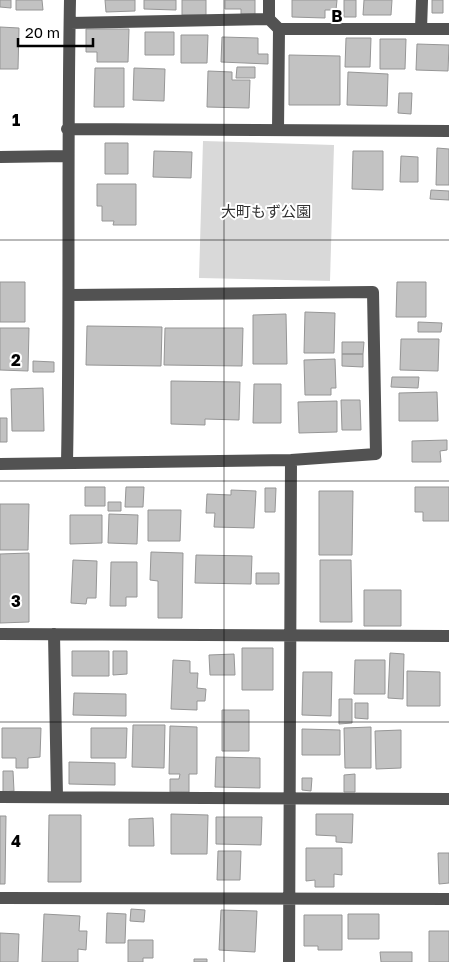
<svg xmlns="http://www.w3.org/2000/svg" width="449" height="962" font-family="'Golos Text','Noto Sans JP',sans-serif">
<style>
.green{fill:#d9d9d9}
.building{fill:#c2c2c2;stroke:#969696}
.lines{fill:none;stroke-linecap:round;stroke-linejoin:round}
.minor{stroke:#525252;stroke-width:12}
.grid{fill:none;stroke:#000;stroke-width:1;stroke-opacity:0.55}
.labels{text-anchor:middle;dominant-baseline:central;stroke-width:4;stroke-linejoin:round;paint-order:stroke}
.park-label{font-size:15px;fill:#303030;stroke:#fff}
.grid-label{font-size:16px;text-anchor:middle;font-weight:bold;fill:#000;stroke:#fff;stroke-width:4;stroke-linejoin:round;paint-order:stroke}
</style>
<rect width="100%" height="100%" fill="#fff"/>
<path class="green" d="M203,141L334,145L330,281L199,278Z"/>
<path class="building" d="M0,0H11V8L0,7Z
M16,0H42L43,10H16Z
M105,0H135V11L106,12Z
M144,0H176V10L144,9Z
M182,0H206V15H182Z
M225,0H255V14H241V9H225Z
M292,0H337L336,10H325V18L292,17Z
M344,0H356V17H344Z
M364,0H392L391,15H363Z
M432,0H443V13H432Z
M0,27L19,28L18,69H0Z
M86,29H129L128,62H97V52H86Z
M145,32H174V55H145Z
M181,35H208L207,63H181Z
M222,37L258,38V54H268V64L221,62Z
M346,38H371L370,67H345Z
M380,39H406L405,69H380Z
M417,44L449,45L448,71L416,70Z
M289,55L340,56V105H289Z
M237,67H255V78H236Z
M95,68H124V107H94Z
M134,68L165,69L164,101L133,100Z
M208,71L232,72V80H250L249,108L207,107Z
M348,72L388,74L387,106L347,105Z
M399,93H412L411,114L398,113Z
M105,143H128V174H105Z
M437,148L449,149V185H436Z
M154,151L192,152L191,178L153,177Z
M353,151H383V190L352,189Z
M401,156L418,157V182H400Z
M97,184H136V225H113L114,221H102V206H97Z
M431,190L449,191V200L430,199Z
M0,282H25V322H0Z
M397,282H426V317H396Z
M305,312L335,313L334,353H304Z
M286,314L287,364H253V315Z
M418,322L442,323L441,332H418Z
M87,326L162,327L161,366L86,365Z
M0,328H29L28,371L0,370Z
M165,328H243L242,366L164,365Z
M401,339H439L438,371L400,370Z
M342,342H364L363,354H342Z
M342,354H363V367L342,366Z
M335,359L336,388H331V395H305L304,360Z
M33,361L54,362V372H33Z
M392,377H419L418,388L391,387Z
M171,381L240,382L239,420L205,419V425L171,424Z
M254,384H281V423H253Z
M43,388L44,431H12L11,389Z
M437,392L438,421H399V393Z
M341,400H360L361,430H342Z
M337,401V432L299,433L298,402Z
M0,418H7V442H0Z
M447,440V450L440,451L441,462H412V441Z
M85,487H105V506H85Z
M126,487H144L143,507H125Z
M415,487H449V521H423V512H415Z
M265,488H276L275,512H265Z
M231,490L256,491L254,528L214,527L215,513H206L207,494L231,495Z
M319,491H353L352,555H319Z
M108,502H121V511H108Z
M0,504H29L28,550H0Z
M148,510H181L180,541H148Z
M109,514L138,515L137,544L108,543Z
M70,515H102V543L70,544Z
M151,552L183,553L182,618H158V581L150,580Z
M29,553V622L0,623V554Z
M196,555L252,556L251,584L195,583Z
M73,560L97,561L96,598H87L86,604L71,603Z
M320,560H351L352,622H320Z
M111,562H137V597H126V606H110Z
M256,573H279V584H256Z
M364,590H401V626H364Z
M242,648H273V690H242Z
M72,651H109V676H72Z
M113,651H127V674L113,675Z
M390,653L404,654L403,699L388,698Z
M234,654L235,675H210L209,655Z
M173,660L190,661V673H198L197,688L206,689L205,701H197V710L171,709Z
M355,660H385V694H354Z
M407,671L440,672V706H407Z
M303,672H332L331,716L302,715Z
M74,693L126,694V716L73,715Z
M339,699H352V723L339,724Z
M355,703H368V719L355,718Z
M222,710H249V751H222Z
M133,725H165L164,768L132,767Z
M170,726L197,727V774H189V792H170V779H179L180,774H169Z
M371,727V768H345L344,728Z
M2,728H41L40,757L28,758V768H16V758H2Z
M91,728H127L126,758H91Z
M302,729L340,730V755H302Z
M401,730V768L376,769L375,731Z
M216,757L260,758V788L215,787Z
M69,762L115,763V785L69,784Z
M3,771H13L14,791L3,792Z
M355,774V792H344V775Z
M302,778H312L311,791L302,790Z
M171,814L208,815L207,854H171Z
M316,814H353L352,843L336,842V836L316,835Z
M49,815H81V882H48Z
M0,816H6L5,884H0Z
M216,817H262L261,845L216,844Z
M153,818L154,846H129V819Z
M306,848H342V875L334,874V887H315V880L306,881Z
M218,851H241L240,880H217Z
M438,853H449V883L439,884Z
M131,909L145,910L144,922L130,921Z
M221,910L257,911L255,952L219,950Z
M107,913L126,914L125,943H106Z
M44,914L80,916L79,931H87L86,950L78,949V962H42Z
M348,914H379V939H348Z
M304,915H342V950H318V946H304Z
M429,931H449V962H429Z
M0,933L19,934L18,962H0Z
M128,940H153V958H143V962H128Z
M380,952H412V962H381Z
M194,959H207V962H194Z"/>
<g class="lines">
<path class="minor" d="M269,0V19L279,29L278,130
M70,23L269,19
M279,29H449
M421,29L422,0
M67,129L449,131
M0,157L68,156
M67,463C70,309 67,154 70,0
M0,464L291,460L376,454L373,292L70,295
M0,634L449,636
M54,634L57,797
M0,797L449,799
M0,898L449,899
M289,962L291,460"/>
</g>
<path class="grid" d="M224,0V962M0,240H449M0,481H449M0,722H449"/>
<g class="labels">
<g class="park-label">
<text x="266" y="211">大町もず公園</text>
</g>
</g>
<g class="grid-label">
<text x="337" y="22">B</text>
<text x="16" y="126">1</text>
<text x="16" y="366">2</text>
<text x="16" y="607">3</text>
<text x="16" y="847">4</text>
</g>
<path d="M18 38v8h75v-8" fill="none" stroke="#000000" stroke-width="2.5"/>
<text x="25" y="38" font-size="15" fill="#000000" stroke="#ffffff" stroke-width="4" paint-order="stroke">20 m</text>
</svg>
